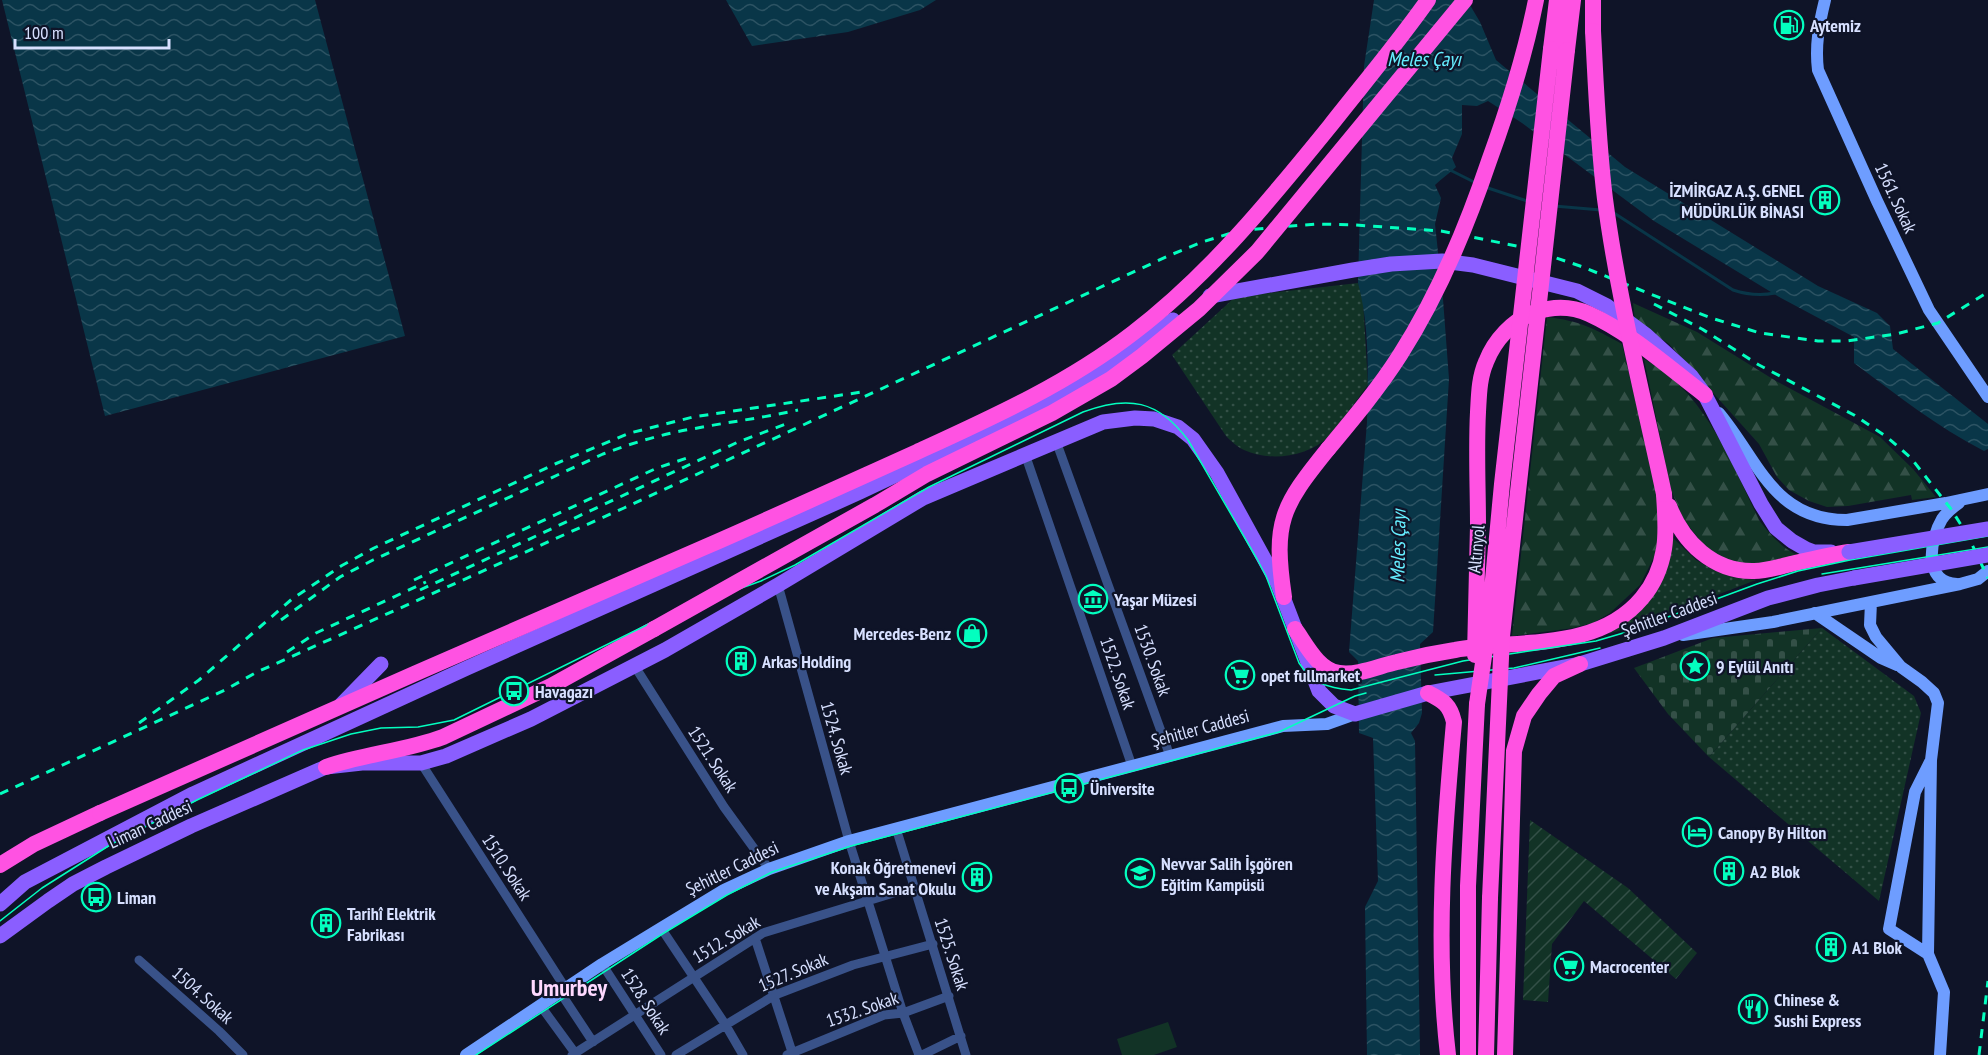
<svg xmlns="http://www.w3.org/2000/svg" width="1988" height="1055" font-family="'PT Sans Narrow',sans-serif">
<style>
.grass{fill:url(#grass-dots)}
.forest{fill:url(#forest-firs)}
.cemetery{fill:url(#cemetery-stones)}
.garden{fill:url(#garden-furrows)}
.pitch{fill:#123326}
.water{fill:url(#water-waves)}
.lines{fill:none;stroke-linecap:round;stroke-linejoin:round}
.stream{stroke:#093648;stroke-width:3}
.street{stroke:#395289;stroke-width:9}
.secondary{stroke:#6e9dff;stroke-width:12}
.primary{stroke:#8a5eff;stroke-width:15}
.highway{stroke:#ff52e2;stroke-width:16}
.tram{stroke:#03ffbf;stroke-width:1.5}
.rail{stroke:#03ffbf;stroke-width:3;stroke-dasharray:9 8;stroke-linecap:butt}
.primary-bridge{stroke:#8a5eff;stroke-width:15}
.highway-bridge{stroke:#ff52e2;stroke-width:16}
.labels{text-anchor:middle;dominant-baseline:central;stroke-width:4.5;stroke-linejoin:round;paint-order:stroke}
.poi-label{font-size:18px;font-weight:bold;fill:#d7e0ff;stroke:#0f1428;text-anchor:start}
.street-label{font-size:18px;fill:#d7e0ff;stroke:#0f1428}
.water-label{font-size:20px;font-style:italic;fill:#65eeff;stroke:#0f1428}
.district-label{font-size:24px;font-weight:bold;fill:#ffd9ff;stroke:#0f1428}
</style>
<defs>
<pattern id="grass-dots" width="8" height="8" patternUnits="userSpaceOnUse" patternTransform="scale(1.5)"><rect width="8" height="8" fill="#123326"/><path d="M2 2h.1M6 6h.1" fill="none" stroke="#345047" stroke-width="1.8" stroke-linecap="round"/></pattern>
<pattern id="forest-firs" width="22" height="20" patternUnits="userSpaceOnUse" patternTransform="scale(1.5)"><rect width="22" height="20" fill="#123326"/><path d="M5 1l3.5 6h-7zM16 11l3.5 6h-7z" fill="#345047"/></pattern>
<pattern id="cemetery-stones" width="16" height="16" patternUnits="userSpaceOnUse" patternTransform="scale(1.5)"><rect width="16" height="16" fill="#123326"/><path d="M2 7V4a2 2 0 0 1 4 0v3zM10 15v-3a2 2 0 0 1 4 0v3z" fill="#345047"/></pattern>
<pattern id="garden-furrows" width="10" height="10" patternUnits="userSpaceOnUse" patternTransform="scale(1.5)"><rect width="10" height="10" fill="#123326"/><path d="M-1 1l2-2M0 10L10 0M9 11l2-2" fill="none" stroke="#345047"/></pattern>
<pattern id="water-waves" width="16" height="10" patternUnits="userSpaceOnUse" patternTransform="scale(1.5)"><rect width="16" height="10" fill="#093648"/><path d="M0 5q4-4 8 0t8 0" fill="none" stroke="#2c5363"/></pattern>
</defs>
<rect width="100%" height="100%" fill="#0f1428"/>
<path class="grass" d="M1358,283L1363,300L1368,385C1355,402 1342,421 1328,437C1308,457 1269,462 1244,450C1237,447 1231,441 1226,436L1172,355L1235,297Z
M1672,537L1696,560L1715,571L1732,577L1756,580L1636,626L1608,634L1622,624Z
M1822,628L1914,696L1921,713L1879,901L1709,757Z"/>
<path class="forest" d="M1633,303L1697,332L1776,381L1880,437L1913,469L1936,497L1912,500L1911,495L1848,506L1827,507L1809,501L1789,490L1777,477L1759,444L1669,344L1635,321Z
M1547,317C1580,321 1593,328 1622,344L1660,505L1657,551L1640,585L1610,613L1593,623L1573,628L1512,636Z
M1644,359C1703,389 1732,463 1759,520C1771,536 1783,549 1801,557L1760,566L1736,564L1718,556L1703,544L1684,520L1671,490Z"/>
<path class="cemetery" d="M1822,628L1709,757L1668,714L1634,668L1713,638Z"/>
<path class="garden" d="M1530,820L1628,888L1697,953L1676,979L1584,901L1552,944L1548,1002L1523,1000Z"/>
<path class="pitch" d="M1168,1022L1177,1047L1154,1055H1122L1117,1039Z"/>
<path class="water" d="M2,0H315L405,336L105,416Z
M726,0H936L920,10L848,32L752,46Z
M1374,0H1467L1480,22L1496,60L1625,167L1818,286L1877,313L1890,326L1893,349L1988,424V449L1984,451C1937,427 1896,394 1854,363V337L1781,298L1654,221L1522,123L1488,101L1477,106L1462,105V134L1452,158L1456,167C1449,174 1442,178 1435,185L1441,198L1435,224L1443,299L1449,379L1433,632L1420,644L1422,713L1419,723L1411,733L1415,741L1420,1055H1367L1365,907L1378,881L1373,738L1359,733L1358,661L1349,652L1367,422C1368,376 1370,327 1358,283L1364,66Z"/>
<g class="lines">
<path class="stream" d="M1450,170L1476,183
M1485,187L1527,201
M1554,206L1601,210
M1614,213L1733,290C1748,295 1760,296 1775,293"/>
<path class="street" d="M1056,441L1170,756
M1025,454L1132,766
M778,585L849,841L903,1013L919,1055
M634,665L724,807L769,869
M421,763L566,989
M896,828L966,1055
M661,928L725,1024L743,1055
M755,938L793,1055
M139,960L219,1031L243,1055
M602,964L661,1055
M560,992L593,1042
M540,1005L575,1053
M572,1055L763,933L913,887
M676,1055L775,995L853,965L933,944
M787,1055L884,1015L903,1013L949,996
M922,1055L961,1036"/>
<path class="secondary" d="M1825,0C1819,24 1815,46 1818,70L1877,201L1929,310L1988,397
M1719,413C1759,461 1773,520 1847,520L1946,503L1988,494
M1957,584C1922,583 1930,539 1942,519C1947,512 1953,507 1959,503
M1871,602L1870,625L1876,637L1901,667L1922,682L1934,693L1938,703L1931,760L1928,954
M1815,613L1881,658L1897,665
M1683,635L1773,622L1960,584L1978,579L1988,571
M1930,762L1915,792L1889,929L1928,954L1944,992L1940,1055
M466,1055L602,964L661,928L724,890L769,869L849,841L1170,756L1283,726L1327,724L1355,714"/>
<path class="primary" d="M1210,296L1353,270L1391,264L1442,261L1473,265L1577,291L1607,306L1646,335L1691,376L1705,395L1761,504L1776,528L1792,541L1806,549L1814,552H1831
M341,705L381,664
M0,904L25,882L193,794L467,668L860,492L998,427L1066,392L1114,364L1173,320
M0,936L48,901L73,884L106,867L191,826L326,767L362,763H421L446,756L531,719L665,650L778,585L923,498L1103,422L1135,418L1154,419L1178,427L1193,439L1217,473L1278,584L1319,691L1334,706L1355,714L1428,693L1580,664L1664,638L1768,598L1818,585L1854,578"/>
<path class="highway" d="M1593,31V0
M1551,49L1557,0
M1567,50L1573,0
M1669,506C1683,542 1713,572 1754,571C1768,571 1782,566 1795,563C1813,559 1831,555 1849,552
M1478,526C1478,488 1476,449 1478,412C1479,395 1479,378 1486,362C1494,341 1513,319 1536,312C1554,306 1571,306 1589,314C1631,333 1668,367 1705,395
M1284,597C1273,522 1281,507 1328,449
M1295,629C1306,644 1318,670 1339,673C1357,676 1379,666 1397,662C1416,657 1435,653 1455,650C1517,639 1597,652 1642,598C1654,584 1661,567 1664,549C1667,531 1665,512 1664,494
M1428,693C1444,701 1450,705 1454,722C1444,833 1435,944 1448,1055
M326,767C364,754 405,751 443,737L551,686L654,629
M0,865L34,844L100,813
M1468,1055V886L1477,704
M1486,1055L1490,898
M1505,1055L1514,751L1524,716L1539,694L1554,676L1580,664"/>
<path class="tram" d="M1822,574L1988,547
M1435,675L1514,668L1600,648
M0,921L42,888L110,845L197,800L303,750L351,734L381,728L418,727L454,720L669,614L761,581L795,565L929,487L1083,412C1128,395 1158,400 1188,440L1257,559L1266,576L1299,663C1312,683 1328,688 1351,690L1463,661L1596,641L1630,631L1757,584L1798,571L1850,560L1988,536
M476,1055L664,933L727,895L772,872L851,846L1279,732L1355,696L1366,693"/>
<path class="rail" d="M1654,304L1702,329L1759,365L1854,415L1887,437L1911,458L1951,509L1968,536L1988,578
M414,580L657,468L690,457
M420,590L738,442L786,424
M281,620L340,577L373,560L603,454C632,443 662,434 692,429C728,422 763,418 798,410
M287,652L316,633L426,582
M139,723L199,680L292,599L341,566L374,548L555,464L630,433L693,417L862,392
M0,794L225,690L257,672L624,508L1168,256L1202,242L1238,231L1277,227L1317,224L1356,225L1441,231L1527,248L1580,266L1711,318L1760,333L1818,341H1847L1896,334L1938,323L1988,292
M1979,1055L1988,981"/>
<path class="primary-bridge" d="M1849,552L1988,529
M1854,578L1988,555"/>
<path class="highway-bridge" d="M1593,31C1596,87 1598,143 1605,199C1618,298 1643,396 1664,494
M1328,449C1353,419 1379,388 1400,355C1439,294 1466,229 1489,161C1508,109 1525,55 1536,0
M654,629L875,505L927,474L1052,413L1111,379L1142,356L1199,309L1257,252L1465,0
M1475,655L1478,526
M1477,704L1489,622L1502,484L1551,49
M100,813C301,724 503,634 705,547C776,516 846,484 917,452C991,418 1067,384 1133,333C1209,275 1270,200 1330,126C1363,84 1397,44 1428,0
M1490,898L1502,636L1567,50"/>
</g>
<defs>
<g id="fuel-ring" transform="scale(1.5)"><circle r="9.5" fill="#0f1428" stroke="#03ffbf" stroke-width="1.5"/><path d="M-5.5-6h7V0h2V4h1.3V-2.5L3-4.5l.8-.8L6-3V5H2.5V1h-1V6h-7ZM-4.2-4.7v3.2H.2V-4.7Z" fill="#03ffbf"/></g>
<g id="building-ring" transform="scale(1.5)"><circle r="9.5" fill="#0f1428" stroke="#03ffbf" stroke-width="1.5"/><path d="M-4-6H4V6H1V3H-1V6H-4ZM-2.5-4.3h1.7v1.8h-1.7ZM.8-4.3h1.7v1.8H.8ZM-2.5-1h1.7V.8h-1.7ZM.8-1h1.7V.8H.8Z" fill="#03ffbf"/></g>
<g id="museum-ring" transform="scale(1.5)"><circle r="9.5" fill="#0f1428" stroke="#03ffbf" stroke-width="1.5"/><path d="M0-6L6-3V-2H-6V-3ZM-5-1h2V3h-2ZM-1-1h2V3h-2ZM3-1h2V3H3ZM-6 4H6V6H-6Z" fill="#03ffbf"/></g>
<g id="shop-ring" transform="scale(1.5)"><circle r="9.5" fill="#0f1428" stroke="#03ffbf" stroke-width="1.5"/><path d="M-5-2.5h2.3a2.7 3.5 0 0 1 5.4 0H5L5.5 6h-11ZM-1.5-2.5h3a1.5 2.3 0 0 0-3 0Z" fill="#03ffbf"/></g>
<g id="sight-ring" transform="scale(1.5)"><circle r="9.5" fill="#0f1428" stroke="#03ffbf" stroke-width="1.5"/><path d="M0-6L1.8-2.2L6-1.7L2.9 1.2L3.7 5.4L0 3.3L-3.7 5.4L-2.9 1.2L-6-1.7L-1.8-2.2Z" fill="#03ffbf"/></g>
<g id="supermarket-ring" transform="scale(1.5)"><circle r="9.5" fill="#0f1428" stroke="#03ffbf" stroke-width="1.5"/><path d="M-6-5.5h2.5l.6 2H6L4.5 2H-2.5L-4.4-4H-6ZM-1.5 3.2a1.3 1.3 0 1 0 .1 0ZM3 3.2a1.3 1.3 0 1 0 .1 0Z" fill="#03ffbf"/></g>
<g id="bus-ring" transform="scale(1.5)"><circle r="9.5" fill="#0f1428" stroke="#03ffbf" stroke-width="1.5"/><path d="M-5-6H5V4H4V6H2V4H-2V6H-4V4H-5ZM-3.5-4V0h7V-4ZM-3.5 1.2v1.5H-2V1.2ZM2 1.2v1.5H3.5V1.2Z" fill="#03ffbf"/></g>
<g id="hotel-ring" transform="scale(1.5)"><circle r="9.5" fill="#0f1428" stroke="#03ffbf" stroke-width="1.5"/><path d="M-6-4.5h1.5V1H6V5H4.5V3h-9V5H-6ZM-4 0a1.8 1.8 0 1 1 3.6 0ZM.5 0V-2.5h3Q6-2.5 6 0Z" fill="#03ffbf"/></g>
<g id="school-ring" transform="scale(1.5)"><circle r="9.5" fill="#0f1428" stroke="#03ffbf" stroke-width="1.5"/><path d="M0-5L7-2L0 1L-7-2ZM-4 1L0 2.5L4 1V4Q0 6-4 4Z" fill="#03ffbf"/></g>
<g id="restaurant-ring" transform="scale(1.5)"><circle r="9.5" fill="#0f1428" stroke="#03ffbf" stroke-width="1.5"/><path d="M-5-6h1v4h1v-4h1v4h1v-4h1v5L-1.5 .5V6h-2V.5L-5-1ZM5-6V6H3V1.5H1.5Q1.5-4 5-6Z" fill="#03ffbf"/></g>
</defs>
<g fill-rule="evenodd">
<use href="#fuel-ring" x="1789" y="25"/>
<use href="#building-ring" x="1825" y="200"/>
<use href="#museum-ring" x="1093" y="599"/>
<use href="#shop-ring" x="972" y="633"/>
<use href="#building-ring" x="741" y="661"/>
<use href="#sight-ring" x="1695" y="666"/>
<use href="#supermarket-ring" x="1240" y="675"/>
<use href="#bus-ring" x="514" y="691"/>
<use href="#bus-ring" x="1069" y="788"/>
<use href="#hotel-ring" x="1697" y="832"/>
<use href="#building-ring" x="1729" y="871"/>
<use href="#school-ring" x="1140" y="873"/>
<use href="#building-ring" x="977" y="877"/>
<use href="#bus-ring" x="96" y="897"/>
<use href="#building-ring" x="326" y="923"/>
<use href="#building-ring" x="1831" y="947"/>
<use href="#supermarket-ring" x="1569" y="966"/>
<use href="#restaurant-ring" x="1753" y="1009"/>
</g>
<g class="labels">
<g class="poi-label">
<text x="1810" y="25">Aytemiz</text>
<text x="1804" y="190" text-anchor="end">İZMİRGAZ A.Ş. GENEL<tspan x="1804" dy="21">MÜDÜRLÜK BİNASI</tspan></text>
<text x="1114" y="599">Yaşar Müzesi</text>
<text x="951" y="633" text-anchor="end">Mercedes-Benz</text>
<text x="762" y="661">Arkas Holding</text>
<text x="1716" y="666">9 Eylül Anıtı</text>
<text x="1261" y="675">opet fullmarket</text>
<text x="535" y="691">Havagazı</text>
<text x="1090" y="788">Üniversite</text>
<text x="1718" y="832">Canopy By Hilton</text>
<text x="1161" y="863">Nevvar Salih İşgören<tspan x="1161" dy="21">Eğitim Kampüsü</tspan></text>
<text x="956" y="867" text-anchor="end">Konak Öğretmenevi<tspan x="956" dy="21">ve Akşam Sanat Okulu</tspan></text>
<text x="1750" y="871">A2 Blok</text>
<text x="117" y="897">Liman</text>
<text x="347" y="913">Tarihî Elektrik<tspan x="347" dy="21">Fabrikası</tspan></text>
<text x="1852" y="947">A1 Blok</text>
<text x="1590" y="966">Macrocenter</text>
<text x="1774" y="999">Chinese &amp;<tspan x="1774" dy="21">Sushi Express</tspan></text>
</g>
<g class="street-label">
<text transform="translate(1896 198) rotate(65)">1561. Sokak</text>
<text transform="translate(1476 549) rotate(-85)">Altınyol</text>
<text transform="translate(1669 614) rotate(-20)">Şehitler Caddesi</text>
<text transform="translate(1153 660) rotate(70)">1530. Sokak</text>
<text transform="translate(1118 673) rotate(71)">1522. Sokak</text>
<text transform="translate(1200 728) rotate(-15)">Şehitler Caddesi</text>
<text transform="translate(837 738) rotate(74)">1524. Sokak</text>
<text transform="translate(713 759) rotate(57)">1521. Sokak</text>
<text transform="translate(150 824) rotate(-25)">Liman Caddesi</text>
<text transform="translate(507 867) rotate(57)">1510. Sokak</text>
<text transform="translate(732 868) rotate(-26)">Şehitler Caddesi</text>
<text transform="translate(726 939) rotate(-31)">1512. Sokak</text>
<text transform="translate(952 954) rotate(72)">1525. Sokak</text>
<text transform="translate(793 972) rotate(-23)">1527. Sokak</text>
<text transform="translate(203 995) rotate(42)">1504. Sokak</text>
<text transform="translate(646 1001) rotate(57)">1528. Sokak</text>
<text transform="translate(862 1009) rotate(-19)">1532. Sokak</text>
</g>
<g class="water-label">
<text x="1424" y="59">Meles Çayı</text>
<text transform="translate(1398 546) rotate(-89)">Meles Çayı</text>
</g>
<g class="district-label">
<text x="569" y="987">Umurbey</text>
</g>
</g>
<path d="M15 39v9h154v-9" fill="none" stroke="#d7e0ff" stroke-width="3"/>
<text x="24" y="39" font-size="18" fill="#d7e0ff" stroke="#0f1428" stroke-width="4.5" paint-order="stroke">100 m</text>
</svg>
